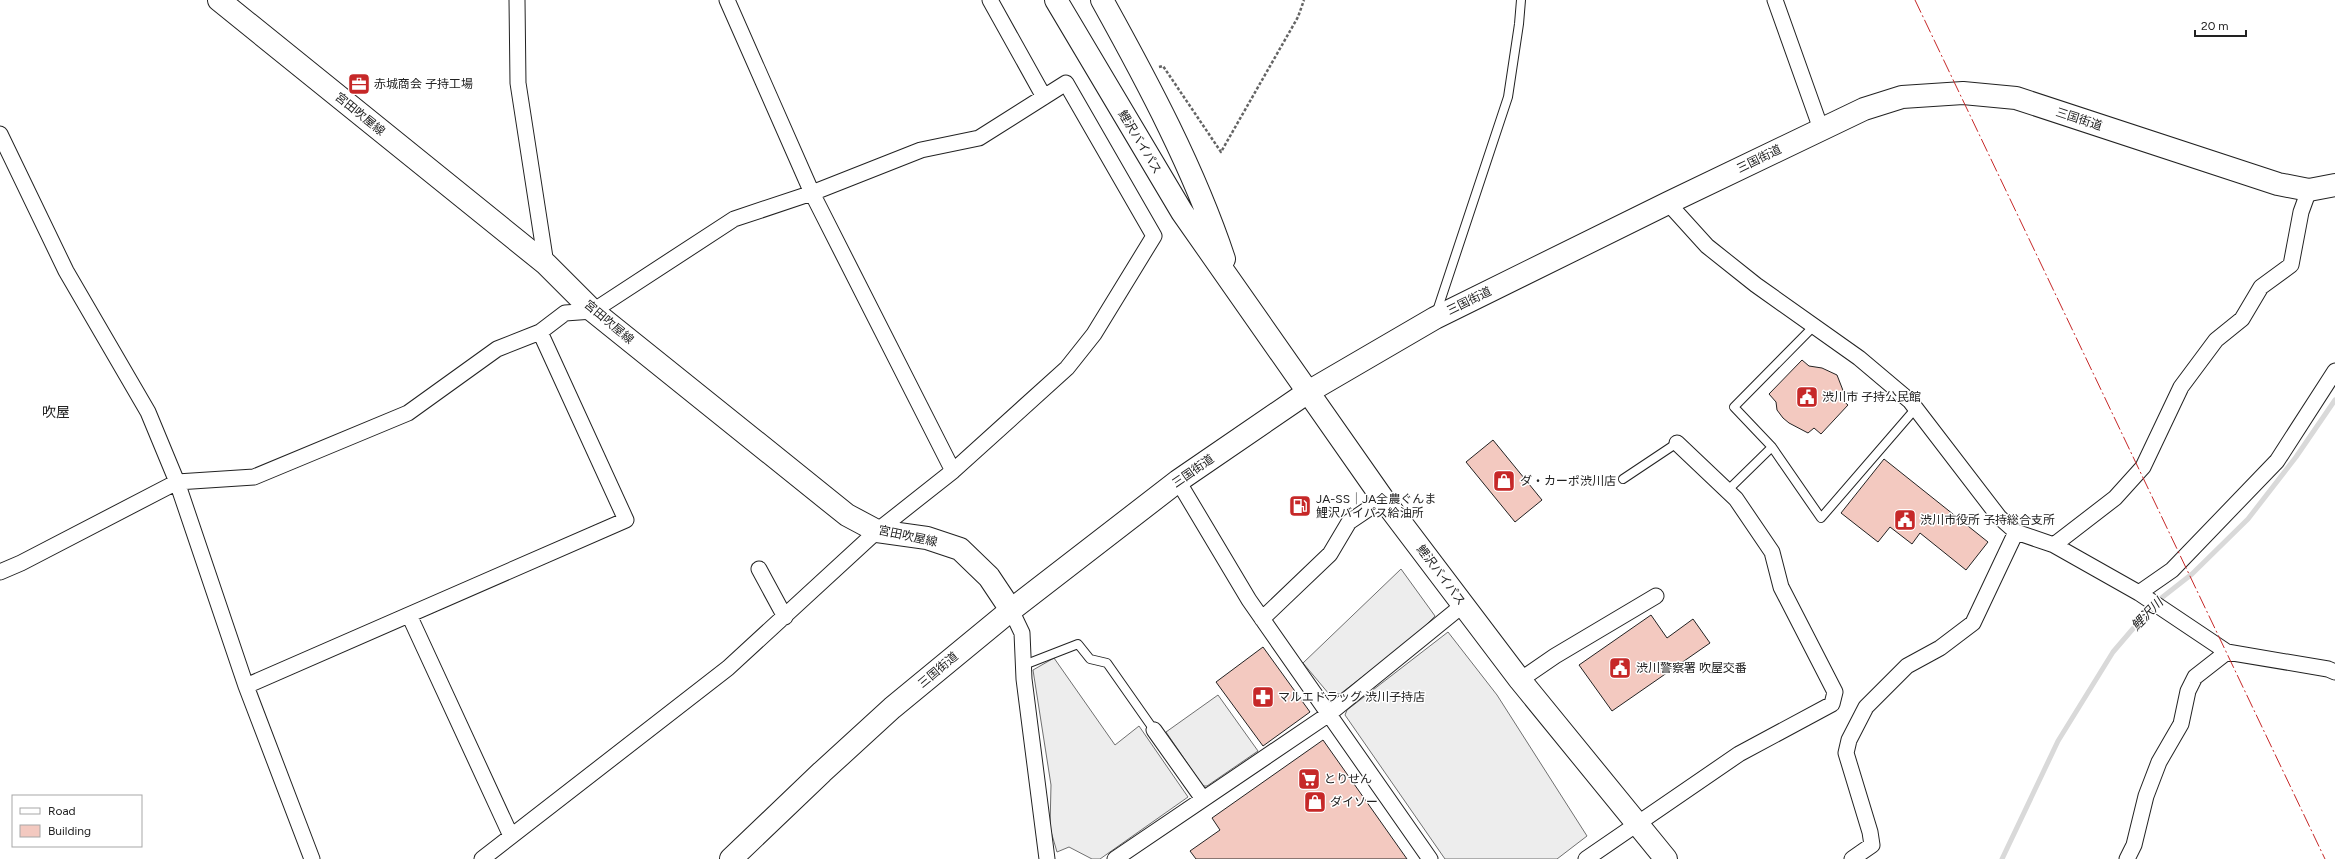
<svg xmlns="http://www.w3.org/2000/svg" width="2335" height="859" font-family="Figtree,'Noto Sans JP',sans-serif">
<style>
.parking{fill:#ededed;stroke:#6f6f6f}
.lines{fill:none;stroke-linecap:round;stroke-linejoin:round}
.stream{stroke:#d9d9d9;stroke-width:5}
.building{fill:#f3c9c0;stroke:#222}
.lane-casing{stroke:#222;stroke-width:10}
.street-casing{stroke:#222;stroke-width:17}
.secondary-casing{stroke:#222;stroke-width:24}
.primary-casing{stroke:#222;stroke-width:24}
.highway-casing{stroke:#222;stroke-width:24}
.path{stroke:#646464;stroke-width:2.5;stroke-dasharray:3 2;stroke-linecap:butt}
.lane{stroke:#fff;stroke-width:8}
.street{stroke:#fff;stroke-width:15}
.secondary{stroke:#fff;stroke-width:22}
.primary{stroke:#fff;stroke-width:22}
.highway{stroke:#fff;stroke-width:22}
.power{stroke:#c62828;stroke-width:1;stroke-dasharray:14 3 2 3;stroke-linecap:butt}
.labels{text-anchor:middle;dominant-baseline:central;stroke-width:3;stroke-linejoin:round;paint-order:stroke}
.poi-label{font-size:12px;fill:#222;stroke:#fff;text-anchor:start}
.street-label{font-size:12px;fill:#222;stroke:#fff}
.water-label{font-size:13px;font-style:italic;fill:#222;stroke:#fff}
.quarter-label{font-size:14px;fill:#222;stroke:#fff}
</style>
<rect width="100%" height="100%" fill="#fff"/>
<path class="parking" d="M1401,569L1435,616L1413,638L1340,694H1329L1303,663Z
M1448,632L1497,695L1587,836L1557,859H1445L1345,715L1347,710Z
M1054,658L1115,745L1139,726L1188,797L1100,859H1092L1069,847L1057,852L1050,828L1051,785L1033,670Z
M1218,695L1258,751L1207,786H1203L1166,732Z"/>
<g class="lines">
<path class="stream" d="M2002,859L2058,741L2113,652L2155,603L2192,574L2248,519L2296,457L2335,400"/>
</g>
<path class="building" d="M1802,360L1809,366L1822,368L1837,375L1844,393L1841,399L1848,405L1821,434L1814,428L1808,433L1789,423L1783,418L1777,410L1776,402L1769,394Z
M1493,440L1542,500L1515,522L1466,462Z
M1884,459L1988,542L1966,570L1920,533L1912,544L1890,527L1878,542L1841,513Z
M1651,615L1667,638L1693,619L1710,643L1612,711L1579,665Z
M1263,647L1310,712L1263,746L1216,682Z
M1323,740L1407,859H1196L1190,851L1220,830L1212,818Z"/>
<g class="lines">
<g class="lane-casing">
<path id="lane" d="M1436,314L1508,97L1519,24L1521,0
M1814,326L1734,407L1772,447L1821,518L1916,408
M1623,479L1677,443
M1727,491L1772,447
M1024,665L1078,644L1090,659L1107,663L1154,730"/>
</g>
<g class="street-casing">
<path id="street" d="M517,0L518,83L546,264
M727,0L812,193L953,471
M990,0L1044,97
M1775,0L1821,129
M0,134L66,271L148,412L177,482L246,686L312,859
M1668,203L1707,246L1756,285L1859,358L1910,401L1999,517L2016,532L2054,545L2139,593L2227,652L2328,669L2335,672
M1178,481L1249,600L1430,859
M2054,545L2115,498L2143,467L2181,387L2216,340L2242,319L2261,287L2291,265L2301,212L2309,190
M759,569L785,617
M0,572L21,563L177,482L254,477L408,413L497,349L540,332L565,313L593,311L734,219L812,193L921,150L979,138L1066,83L1154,236L1094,334L1067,368L953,471L877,531L728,668L482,859
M2139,593L2172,570L2277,461L2335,371
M1011,610L1022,633L1024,679L1047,859
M409,615L511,836
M1262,619L1330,554L1349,522L1383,499
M1520,680L1555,656L1656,596
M246,686L626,520L540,332
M1154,730L1203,799
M1115,859L1329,714L1463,605
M1586,859L1739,754L1832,704L1835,692L1781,587L1772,552L1736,499L1677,443
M1852,859L1872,845L1870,832L1846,753L1849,740L1866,707L1907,666L1940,648L1973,623L2016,532
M2127,859L2134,845L2146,796L2159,762L2181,724L2188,691L2195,677L2227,652"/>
</g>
<g class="secondary-casing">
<path id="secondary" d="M219,0L546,264L593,311L847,515L877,531L927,538L960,549L989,577L1011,610"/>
</g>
<g class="primary-casing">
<path id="primary" d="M1056,0L1182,212L1383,499L1520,680L1666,859
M1102,0C1148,83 1194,169 1224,259"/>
</g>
<g class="highway-casing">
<path id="highway" d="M731,859L822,772L892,708L1011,610L1178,481L1308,392L1435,318L1668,203L1864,109L1902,97L1963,93L2016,98L2278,184L2309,190L2335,185"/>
</g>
<path class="path" d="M1159,67L1163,66L1221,152L1298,17L1304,0"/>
<use href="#lane" class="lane"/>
<use href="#street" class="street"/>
<use href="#secondary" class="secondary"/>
<use href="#primary" class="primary"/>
<use href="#highway" class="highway"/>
<path class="power" d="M1915,0L2325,859"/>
</g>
<defs>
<g id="office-square" transform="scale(1.15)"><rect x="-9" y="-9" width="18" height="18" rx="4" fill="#c62828" stroke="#fff"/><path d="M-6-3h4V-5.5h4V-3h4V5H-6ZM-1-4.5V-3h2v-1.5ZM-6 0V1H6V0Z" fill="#fff"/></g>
<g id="civic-square" transform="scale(1.15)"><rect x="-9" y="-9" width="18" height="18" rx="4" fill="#c62828" stroke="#fff"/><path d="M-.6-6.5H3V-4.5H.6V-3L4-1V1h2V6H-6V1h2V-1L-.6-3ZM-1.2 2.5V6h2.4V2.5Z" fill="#fff"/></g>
<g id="shop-square" transform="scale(1.15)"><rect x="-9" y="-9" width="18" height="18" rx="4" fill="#c62828" stroke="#fff"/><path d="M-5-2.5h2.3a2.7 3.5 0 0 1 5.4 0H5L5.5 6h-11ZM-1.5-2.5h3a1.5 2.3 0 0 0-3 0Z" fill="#fff"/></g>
<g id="fuel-square" transform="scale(1.15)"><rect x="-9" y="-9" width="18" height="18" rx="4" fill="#c62828" stroke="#fff"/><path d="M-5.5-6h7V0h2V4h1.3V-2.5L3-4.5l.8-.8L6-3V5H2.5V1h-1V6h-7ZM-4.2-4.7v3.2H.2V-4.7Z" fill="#fff"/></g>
<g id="pharmacy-square" transform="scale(1.15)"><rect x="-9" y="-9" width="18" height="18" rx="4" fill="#c62828" stroke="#fff"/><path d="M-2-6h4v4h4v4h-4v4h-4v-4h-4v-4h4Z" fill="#fff"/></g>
<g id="supermarket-square" transform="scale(1.15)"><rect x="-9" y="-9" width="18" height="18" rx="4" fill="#c62828" stroke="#fff"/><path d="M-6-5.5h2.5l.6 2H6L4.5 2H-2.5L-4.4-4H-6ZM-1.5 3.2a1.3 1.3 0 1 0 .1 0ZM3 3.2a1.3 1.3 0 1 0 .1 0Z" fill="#fff"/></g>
</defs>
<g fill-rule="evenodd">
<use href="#office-square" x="359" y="84"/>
<use href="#civic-square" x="1807" y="397"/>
<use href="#shop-square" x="1504" y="481"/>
<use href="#fuel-square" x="1300" y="506"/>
<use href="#civic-square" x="1905" y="520"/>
<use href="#civic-square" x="1620" y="668"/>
<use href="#pharmacy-square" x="1263" y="697"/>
<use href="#supermarket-square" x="1309" y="779"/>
<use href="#shop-square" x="1315" y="802"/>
</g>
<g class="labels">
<g class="poi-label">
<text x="374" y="84">赤城商会 子持工場</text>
<text x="1822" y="397">渋川市 子持公民館</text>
<text x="1520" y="481">ダ・カーポ渋川店</text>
<text x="1316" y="499">JA-SS｜JA全農ぐんま<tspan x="1316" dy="14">鯉沢バイパス給油所</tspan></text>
<text x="1920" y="520">渋川市役所 子持総合支所</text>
<text x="1636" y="668">渋川警察署 吹屋交番</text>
<text x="1278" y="697">マルエドラッグ 渋川子持店</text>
<text x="1324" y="779">とりせん</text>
<text x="1330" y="802">ダイソー</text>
</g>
<g class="street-label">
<text transform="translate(360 114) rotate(39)">宮田吹屋線</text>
<text transform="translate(2079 119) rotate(18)">三国街道</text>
<text transform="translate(1140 142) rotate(59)">鯉沢バイパス</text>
<text transform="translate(1759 159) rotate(-26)">三国街道</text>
<text transform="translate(1469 301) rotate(-26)">三国街道</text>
<text transform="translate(609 322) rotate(40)">宮田吹屋線</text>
<text transform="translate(1193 471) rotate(-35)">三国街道</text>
<text transform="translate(908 536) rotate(12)">宮田吹屋線</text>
<text transform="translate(1441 575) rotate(53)">鯉沢バイパス</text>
<text transform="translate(938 670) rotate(-40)">三国街道</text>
</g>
<g class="water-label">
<text transform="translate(2147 614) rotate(-46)">鯉沢川</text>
</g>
<g class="quarter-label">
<text x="56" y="412">吹屋</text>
</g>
</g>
<rect x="12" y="795" width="130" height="52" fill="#ffffff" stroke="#a7a7a7"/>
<rect x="20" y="808" width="20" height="6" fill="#ffffff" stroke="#a7a7a7"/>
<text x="48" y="815" font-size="12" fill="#222222">Road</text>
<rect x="20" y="825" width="20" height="12" fill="#f3c9c0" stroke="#a7a7a7"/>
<text x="48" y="835" font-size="12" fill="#222222">Building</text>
<path d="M2195 30v6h51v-6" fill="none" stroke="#222222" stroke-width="2"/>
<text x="2201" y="30" font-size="12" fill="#222222" stroke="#ffffff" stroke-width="3" paint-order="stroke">20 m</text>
</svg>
